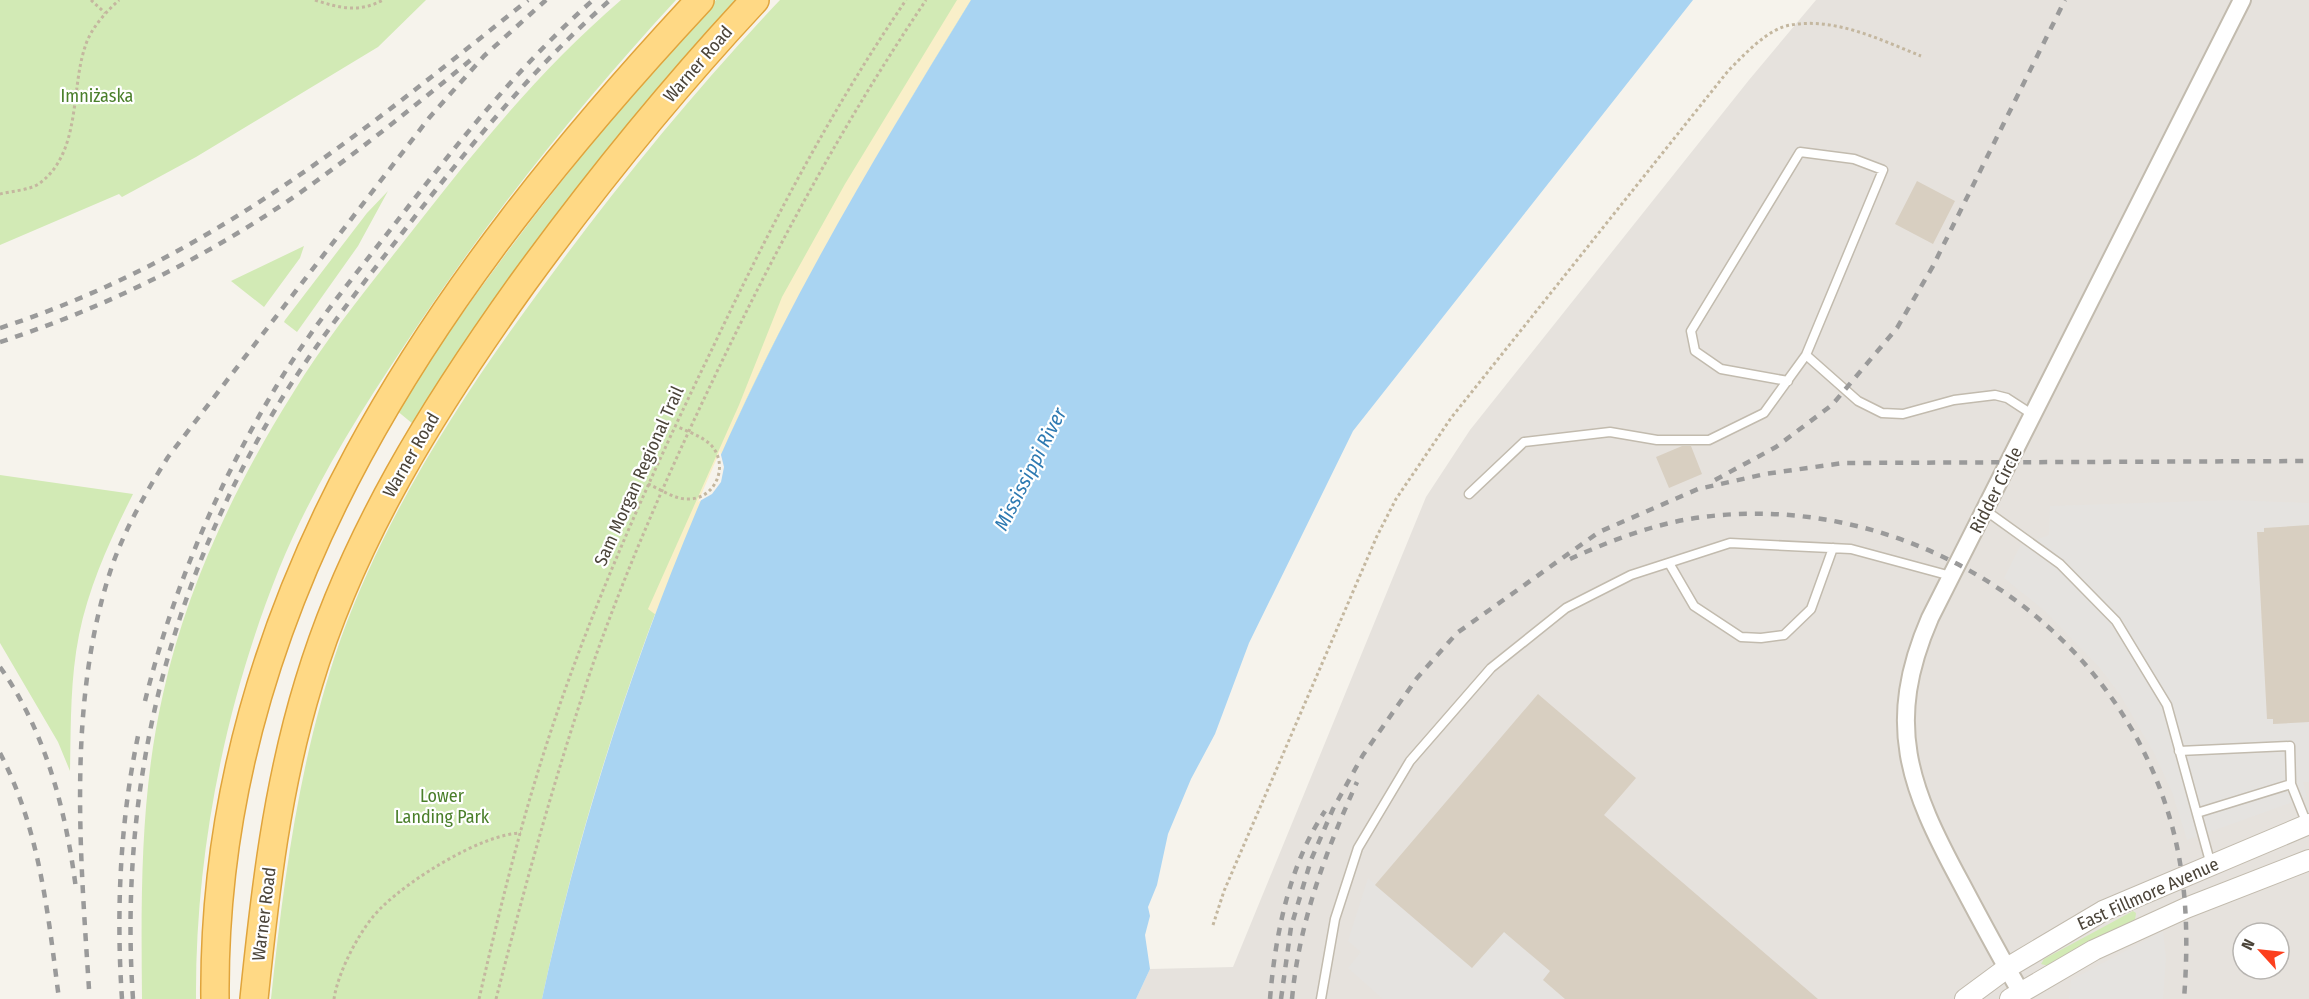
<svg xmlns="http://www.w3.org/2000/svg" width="2309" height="999" font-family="'Fira Sans Condensed',sans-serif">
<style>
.industrial{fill:#e6e2dd;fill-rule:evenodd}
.green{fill:#d2eab5}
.sand{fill:#f9efc9}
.parking{fill:#e5e3e0}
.water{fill:#a9d4f2}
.pier{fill:#f6f3ec}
.building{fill:#d8cfc1}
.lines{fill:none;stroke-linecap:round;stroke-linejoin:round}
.service-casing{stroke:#c2bbae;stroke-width:11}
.minor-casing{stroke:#c2bbae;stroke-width:20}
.tertiary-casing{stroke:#c2bbae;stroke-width:22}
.trunk-casing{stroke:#e0a43c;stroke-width:30}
.path{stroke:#c4b79f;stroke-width:3;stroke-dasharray:3 3;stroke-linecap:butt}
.service{stroke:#fff;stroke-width:8}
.minor{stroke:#fff;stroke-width:16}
.tertiary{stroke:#fff;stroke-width:20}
.trunk{stroke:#ffd985;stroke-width:27}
.rail{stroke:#9a9a9a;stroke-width:4.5;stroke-dasharray:8 8;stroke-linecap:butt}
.labels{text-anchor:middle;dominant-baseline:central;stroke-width:4.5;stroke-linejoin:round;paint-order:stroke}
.street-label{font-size:18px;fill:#4b4439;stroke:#fff}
.park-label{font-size:18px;fill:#4a7f2a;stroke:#fff}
.water-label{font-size:20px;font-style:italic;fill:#2e7ab2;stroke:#fff}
</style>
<rect width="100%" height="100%" fill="#f6f3ec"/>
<path class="industrial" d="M1816,0H2309V999H1136L1150,969L1233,967L1426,497L1470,430L1749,80ZM2243,933H2279V969H2243Z"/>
<path class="green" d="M0,0H426L378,47L196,157L122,197L119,194L0,245Z
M621,0H676C583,101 497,207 420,322C367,401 315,481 279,569C225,704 195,854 196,999H142C141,896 140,795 163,694C186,589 235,485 293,393C329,334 373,281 416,226C480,144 542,68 621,0Z
M716,0H739L413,424L396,410C492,265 598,129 716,0Z
M780,0H971C904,109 836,219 779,333C672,543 591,769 542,999H271C284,876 300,755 341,638C387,511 461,397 541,289C615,188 694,91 780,0Z
M388,191L358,246L297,332L284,322L285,320L367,213Z
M304,246L300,258L264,307L231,281Z
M0,475L133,494C111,538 89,585 79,635C70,680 71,726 70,771L58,742L0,643Z
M2133,911L2136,913L2135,920L2049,966L2041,964L2044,959Z"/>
<path class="sand" d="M957,0H971C904,108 839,218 780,331C732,423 693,519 656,615L648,609L739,405L782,297L845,184Z"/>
<path class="parking" d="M2231,500L2309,503V525L2265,528L2264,532L2257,533L2267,718L2273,719V724L2309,722V782H2303L2307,797L2187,840L2172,792L2153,751L2119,693L2099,667L2045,611L2004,578L2020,546L2049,535L2050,506Z
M1368,878L1472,968L1504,932L1550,971L1543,980L1565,999H1383L1348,968L1361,952L1348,941Z
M2163,931L2166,958L2163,999H2069L2071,980Z"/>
<path class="water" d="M971,0H1693L1353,431L1249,643L1215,734L1191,779L1168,834L1157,885L1148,907L1150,916L1145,935L1150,969L1136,999H542C591,771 673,541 779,333C837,219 904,109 971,0Z"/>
<path class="pier" d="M720,451L724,467L721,482L712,494L698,502Z"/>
<path class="building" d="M1917,181L1955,201L1933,244L1895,224Z
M1682,446H1691L1702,474L1669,488L1656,457Z
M2309,525V722L2273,724V719H2267L2257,532H2264V528Z
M1538,694L1636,778L1604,815L1818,999H1565L1543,980L1550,971L1504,932L1472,968L1375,885Z"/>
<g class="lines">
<g class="service-casing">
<path id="service" d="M1806,355L1858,401L1882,413L1903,414L1954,400L1995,395L2007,398L2033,415
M1469,494L1524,442L1610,432L1657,440H1709L1764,413L1806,355L1883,170L1854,159L1800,152L1691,331L1695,351L1721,369L1788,381
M1985,510L2060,564L2116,621L2167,705L2211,865
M1669,563L1694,606L1741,637L1761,638L1784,635L1811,609L1833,548
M2179,751L2290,746L2291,784L2307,824
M2197,813L2291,784
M1321,999L1335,919L1358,848L1410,761L1491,668L1566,608L1631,575L1730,543L1851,549L1951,576"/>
</g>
<g class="minor-casing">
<path id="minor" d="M2020,991C2000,956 1980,919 1961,883C1909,787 1884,724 1930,618L2242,0"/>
</g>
<g class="tertiary-casing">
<path id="tertiary" d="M1965,999L2007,968L2103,911L2309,824
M2010,999L2094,950L2186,908L2309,860"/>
</g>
<g class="trunk-casing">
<path id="trunk" d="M215,999C211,600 439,280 700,0
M254,999C265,892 277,786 309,682C353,536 434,407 522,284C594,185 672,89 755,0"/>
</g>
<path class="path" d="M91,0L105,13
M315,0C339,8 359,13 383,0
M0,194C12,191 31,190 40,183C82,151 70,88 86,44C92,27 106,12 119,0
M648,484C660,489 674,499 687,499C715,500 730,466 711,445C702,436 686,431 674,425
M1213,925L1224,891L1377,536L1396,499L1451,418L1728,71C1744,55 1768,28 1791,25C1835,17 1881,40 1921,56
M334,999C338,971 362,925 383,906C412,878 482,834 521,833
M479,999C497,921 516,842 540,765C585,620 648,481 714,345C771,225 831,110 906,0
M496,999C525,885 556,772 594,661C631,556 677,454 726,353C785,231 850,113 926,0"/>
<use href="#service" class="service"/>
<use href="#minor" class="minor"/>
<use href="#tertiary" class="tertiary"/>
<use href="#trunk" class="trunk"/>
<path class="rail" d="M0,328C209,260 360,134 528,0
M0,342C111,306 221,250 315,182C369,143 421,101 473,58
M1715,480L1776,447L1832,405L1897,328L1933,266L2065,0
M1570,559C1607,542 1649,526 1689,519C1891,486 2102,609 2166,806C2187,869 2189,934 2184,999
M0,667C46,732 66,811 76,889
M145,701C172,592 216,488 273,392C309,330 357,273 401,216C460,140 520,65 593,0
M0,753C40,830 48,914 59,999
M89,989C80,850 67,700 112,566C126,527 146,492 168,457L429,118L484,56L546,0
M122,999C116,912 120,822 138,736
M133,999C118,784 171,578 284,395C320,338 362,285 403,232C467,149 531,70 610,0
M1270,999C1275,936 1289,865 1325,811
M1281,999L1291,927L1311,860L1333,809L1363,755L1417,678L1457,633L1599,532L1698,489L1765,474L1843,463L2309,461
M1292,999C1299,922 1326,851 1357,782"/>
</g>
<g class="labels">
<g class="street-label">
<text transform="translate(698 64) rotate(-49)">Warner Road</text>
<text transform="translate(411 455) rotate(-60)">Warner Road</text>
<text transform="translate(639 476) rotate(-66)">Sam Morgan Regional Trail</text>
<text transform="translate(1996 490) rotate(-63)">Ridder Circle</text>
<text transform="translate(2148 894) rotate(-24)">East Fillmore Avenue</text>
<text transform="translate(264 914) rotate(-83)">Warner Road</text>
</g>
<g class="park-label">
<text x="97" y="96">Imniżaska</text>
<text x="442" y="796">Lower<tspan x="442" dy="21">Landing Park</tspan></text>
</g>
<g class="water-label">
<text transform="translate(1030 469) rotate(-63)">Mississippi River</text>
</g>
</g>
<g transform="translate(2261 951) rotate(297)"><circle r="28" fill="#ffffff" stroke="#b7b4b0" stroke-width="1.5"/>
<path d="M0-4.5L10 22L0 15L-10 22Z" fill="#fc3f1d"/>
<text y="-9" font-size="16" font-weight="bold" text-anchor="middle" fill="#4b4439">N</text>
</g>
</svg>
